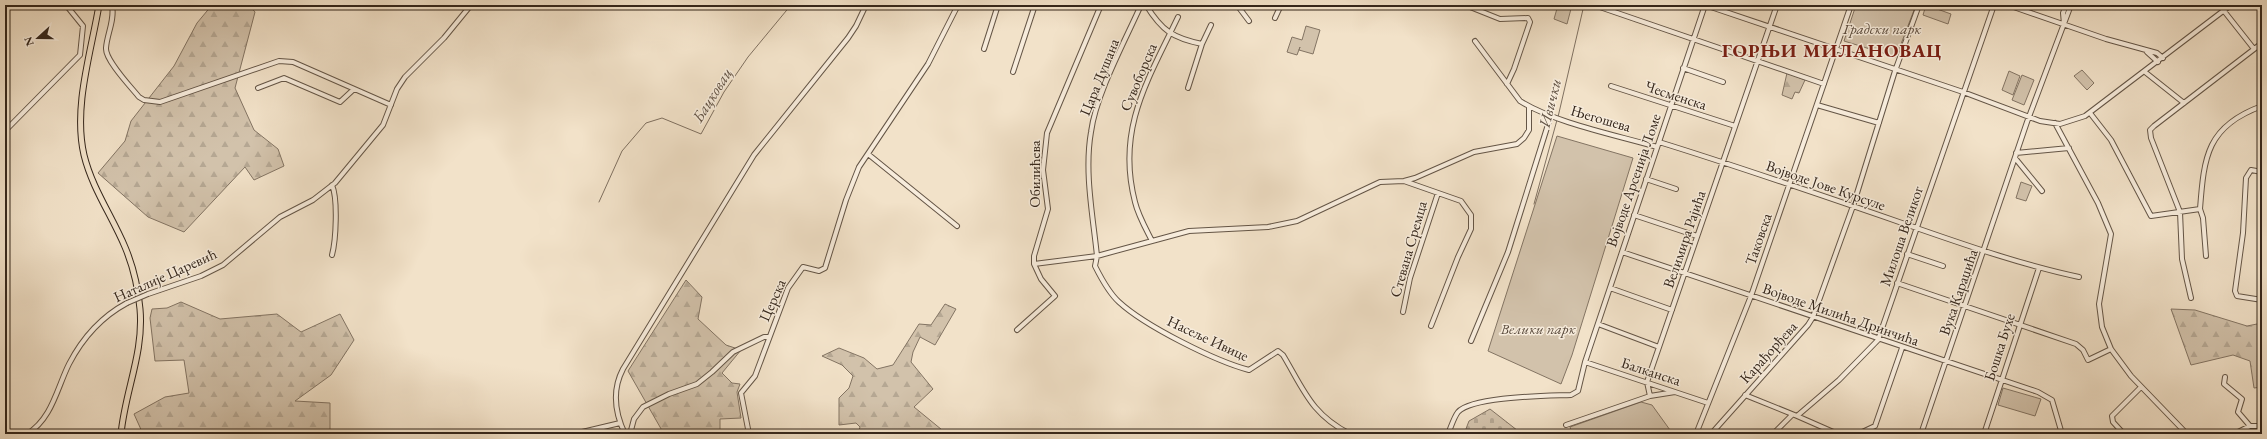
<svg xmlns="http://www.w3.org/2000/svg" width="2267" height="439" font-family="'EB Garamond',serif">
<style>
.green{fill:#d2c2ab;stroke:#837463}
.forest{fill:url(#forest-firs);stroke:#837463}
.cemetery{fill:url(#cemetery-stones);stroke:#837463}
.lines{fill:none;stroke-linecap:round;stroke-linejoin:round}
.stream{stroke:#7f7060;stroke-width:1}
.minor-casing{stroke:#645546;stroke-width:6}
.major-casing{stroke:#34261b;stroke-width:7}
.minor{stroke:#f7ecdc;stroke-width:4}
.major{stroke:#f2e2c9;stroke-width:5}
.minor-bridge-casing{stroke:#645546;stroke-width:6;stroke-linecap:butt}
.minor-bridge{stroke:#f7ecdc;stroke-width:4}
.labels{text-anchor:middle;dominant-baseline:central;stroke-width:3;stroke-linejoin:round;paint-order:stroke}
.park-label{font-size:15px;font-style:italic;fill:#5c4d3f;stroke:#f7ecdc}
.street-label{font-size:15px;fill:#34261b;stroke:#f7ecdc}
.water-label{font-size:16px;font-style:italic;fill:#605143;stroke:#f7ecdc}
.district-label{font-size:19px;font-weight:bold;letter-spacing:1px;fill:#7a1f14;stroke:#f7ecdc}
</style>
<defs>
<pattern id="forest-firs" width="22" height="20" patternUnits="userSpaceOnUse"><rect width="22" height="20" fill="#d2c2ab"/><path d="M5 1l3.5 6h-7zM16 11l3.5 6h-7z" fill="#b5a793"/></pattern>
<pattern id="cemetery-stones" width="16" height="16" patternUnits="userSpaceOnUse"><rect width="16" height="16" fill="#d2c2ab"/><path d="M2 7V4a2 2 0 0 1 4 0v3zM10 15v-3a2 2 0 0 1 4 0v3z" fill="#b5a793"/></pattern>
</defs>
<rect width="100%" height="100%" fill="#f2e2c9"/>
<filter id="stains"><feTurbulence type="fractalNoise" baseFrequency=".005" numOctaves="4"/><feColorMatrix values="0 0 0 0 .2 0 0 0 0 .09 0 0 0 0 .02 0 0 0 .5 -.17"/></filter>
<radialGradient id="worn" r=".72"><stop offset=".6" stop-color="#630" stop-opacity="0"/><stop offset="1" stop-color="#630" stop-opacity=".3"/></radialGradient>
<path class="green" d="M1558,5H1572L1567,24L1554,19Z
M1856,5H1916L1896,57L1844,41Z
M1926,5L1951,14L1948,24L1923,15Z
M1306,26L1320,30L1313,54L1299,50L1300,47L1297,55L1287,52L1292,37L1302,40Z
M2082,70L2094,83L2087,90L2074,76Z
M2009,71L2020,76L2013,95L2002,90Z
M2022,75L2034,80L2024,105L2012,100Z
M1557,136L1633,158L1572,355L1561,384L1488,351Z
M2021,182L2032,186L2026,201L2016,198Z
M2003,388L2041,399L2035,416L1998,405Z
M1641,402L1652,405L1670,430V434H1572L1570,427Z"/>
<path class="forest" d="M212,5H249L255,12L235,88L254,130L278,149L284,166L254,180L245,167L184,232L148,217L98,173L125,141L131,121L174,66L197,23Z
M1787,73L1805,80L1799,93L1795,92L1792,99L1782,95Z
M686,280L702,297L698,319L726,345L741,350L722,373L732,383L740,384L737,392L741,418L720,419V434H664L628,371Z
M181,302L220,319L277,314L301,332L340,314L354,340L331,375L295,401L330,403V434H143L134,414L165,397L189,393L184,360L155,361L150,318L152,309L167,308Z
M945,304L956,309L935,345L920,337L913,352L911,362L933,389L914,407L947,434H858L860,427L856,423L839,425V398L849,388L853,376L842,365L822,356L839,348L864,358L877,369L893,365L919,324L931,325Z
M2171,309L2195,310L2247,326L2262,323V387L2254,388L2250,361L2233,355L2191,365Z"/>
<path class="cemetery" d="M1490,409L1522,434H1464L1469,421Z"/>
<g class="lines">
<path class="stream" d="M1558,117L1584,5
M599,202L622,151L646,123L662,118L701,134L724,92L748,57L791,5
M1534,204L1557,120"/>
<g class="minor-casing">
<path id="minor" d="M112,5C115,20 107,34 106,48C105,60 131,87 139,97L144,100L160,102L279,61L293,62L391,105
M1141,5C1125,41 1096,94 1091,132C1084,172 1093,216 1097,256L1095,266C1101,278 1109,293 1119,302C1145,326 1215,361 1249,370L1278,351L1283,355C1304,390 1311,414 1350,434
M1146,5C1162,31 1173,38 1202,44
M1237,5L1249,21
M1465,5L1500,19L1528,18L1530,22L1514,69L1507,84
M1594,5L1824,84
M1705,5L1963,92L2040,121L2060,124L2085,116L2231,5
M2008,5L2106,39L2157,53L2163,58
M2224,11L2254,49
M1275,18L1281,5
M2064,24L2063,13L2066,5
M1475,41L1520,101C1555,123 1616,135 1657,147
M984,49L998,5
M2147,52L2158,62
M1683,68L1723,82
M1013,72L1035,5
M2145,72L2184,103
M1611,86L1735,126
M258,88L284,78L340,102L354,89
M1188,88L1202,44L1211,25
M1817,105L1879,123
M2090,113L2111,140L2151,216L2200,209L2203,218L2206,256
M2055,123L2098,203L2111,234L2099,304L2102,327L2111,349L2131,376L2187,434
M5,131L80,55L83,26L66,5
M1659,142C1740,167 1821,195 1902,223C1960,243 2018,264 2079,277
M2016,153L2069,148
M868,154L957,226
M2015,158L2042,191
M2262,172L2251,170L2246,178L2243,233L2235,291L2237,296L2262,300
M1646,179L1676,189
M1404,181L1461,201L1471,215V229L1458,257L1431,326
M2200,209C2204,156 2207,126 2262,106
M1634,215L1697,236
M1152,241C1146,229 1138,215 1135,202C1116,129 1148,80 1178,17
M1622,252L2038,392L2052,400L2062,434
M1907,254L1943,266
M332,255C336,240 338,199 332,185
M1034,264L1097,256L1189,231L1268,227L1297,221L1380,182L1404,181L1415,178L1474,152L1517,144L1524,138L1529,130V107
M1897,283L2076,344L2083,350L2088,360L2111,349
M1610,288L1672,310
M148,294L201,276L223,265L280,217L313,200L335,183L383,125L397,89L405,77L444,38L471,5
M2191,298L2182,259L2180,212L2151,138L2150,130L2154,126L2262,43
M1403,312L1410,278L1438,193
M1598,324L1659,347
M1017,330L1055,296L1041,279L1034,264V256L1048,209L1043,170L1047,133L1101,5
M1471,341L1508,252L1551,115
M1585,362L1708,403
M2225,377L2224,384L2242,399L2238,412L2250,426
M1745,395L1797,416L1839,380L1878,340L1994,5
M1650,396L1647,382L1777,5
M1797,416L1838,434
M1566,425L1650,396L1675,392
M578,433L620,423
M27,434C52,419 57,388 69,364C83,337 101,317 127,303
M625,434C615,413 612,390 623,369L754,155L848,38L856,26L866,5
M630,434L634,419L643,407L669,394L697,384L712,372L733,352L764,337H769
M749,434L741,393L755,376L788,288L803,267L819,271L825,268L846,200L859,167L928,64L958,5
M1448,434C1451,427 1454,417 1458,412C1473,396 1549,396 1571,395L1578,391L1585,362L1705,5
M1696,434L1751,296L1851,5
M1711,434L1808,325L1813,317L1853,206L1895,71L1919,5
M1773,434L1792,415
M1858,434L1875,426L1902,348
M1921,434L2027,122L2071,5
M1984,434L2039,268
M2124,434L2113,422L2112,416L2141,387
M2234,434L2250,426H2262"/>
</g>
<g class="major-casing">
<path id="major" d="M99,5C91,53 73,107 84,155C92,188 112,216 125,247C133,266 138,287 140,309C144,353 125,391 121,434"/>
</g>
<use href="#minor" class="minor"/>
<use href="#major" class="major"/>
<g class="minor-bridge-casing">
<path id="minor-bridge" d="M127,303L148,294"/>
</g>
<use href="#minor-bridge" class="minor-bridge"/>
</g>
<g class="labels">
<g class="park-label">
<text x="1882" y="28">Градски парк</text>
<text x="1538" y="328">Велики парк</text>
</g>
<g class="street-label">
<text transform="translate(1099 77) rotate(-68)">Цара Душана</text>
<text transform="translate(1138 77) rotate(-67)">Сувоборска</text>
<text transform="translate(1676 95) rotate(18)">Чесменска</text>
<text transform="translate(1601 118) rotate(16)">Његошева</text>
<text transform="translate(1034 174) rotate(-90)">Обилићева</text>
<text transform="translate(1633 180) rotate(-71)">Војводе Арсенија Ломе</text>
<text transform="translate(1826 185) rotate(19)">Војводе Јове Курсуле</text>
<text transform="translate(1901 236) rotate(-71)">Милоша Великог</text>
<text transform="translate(1684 239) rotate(-71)">Велимира Рајића</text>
<text transform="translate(1758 239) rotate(-71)">Таковска</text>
<text transform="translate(1408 249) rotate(-74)">Стевана Сремца</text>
<text transform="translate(165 275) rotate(-24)">Наталије Царевић</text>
<text transform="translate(1958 292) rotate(-71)">Вука Караџића</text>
<text transform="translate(772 300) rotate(-66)">Церска</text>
<text transform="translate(1841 314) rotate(19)">Војводе Милића Дринчића</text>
<text transform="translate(1208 338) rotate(25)">Насеље Ивице</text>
<text transform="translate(1999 347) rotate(-72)">Бошка Бухе</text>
<text transform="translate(1768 352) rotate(-48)">Карађорђева</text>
<text transform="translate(1651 371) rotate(18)">Балканска</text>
</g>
<g class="water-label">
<text transform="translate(712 95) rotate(-58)">Бацковац</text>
<text transform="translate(1550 103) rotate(-76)">Ивички</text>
</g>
<g class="district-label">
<text x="1832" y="50">ГОРЊИ МИЛАНОВАЦ</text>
</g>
</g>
<rect width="2267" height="439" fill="none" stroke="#f2e2c9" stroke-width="20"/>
<rect x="6" y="6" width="2255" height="427" fill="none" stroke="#34261b" stroke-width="2"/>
<rect x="10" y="10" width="2247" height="419" fill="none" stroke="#34261b"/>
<g transform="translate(38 38) rotate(249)" stroke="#f7ecdc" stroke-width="3" paint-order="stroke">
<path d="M0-3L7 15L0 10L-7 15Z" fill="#34261b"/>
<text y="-6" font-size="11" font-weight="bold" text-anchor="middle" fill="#34261b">N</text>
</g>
<rect width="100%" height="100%" filter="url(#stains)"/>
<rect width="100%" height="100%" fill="url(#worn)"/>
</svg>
